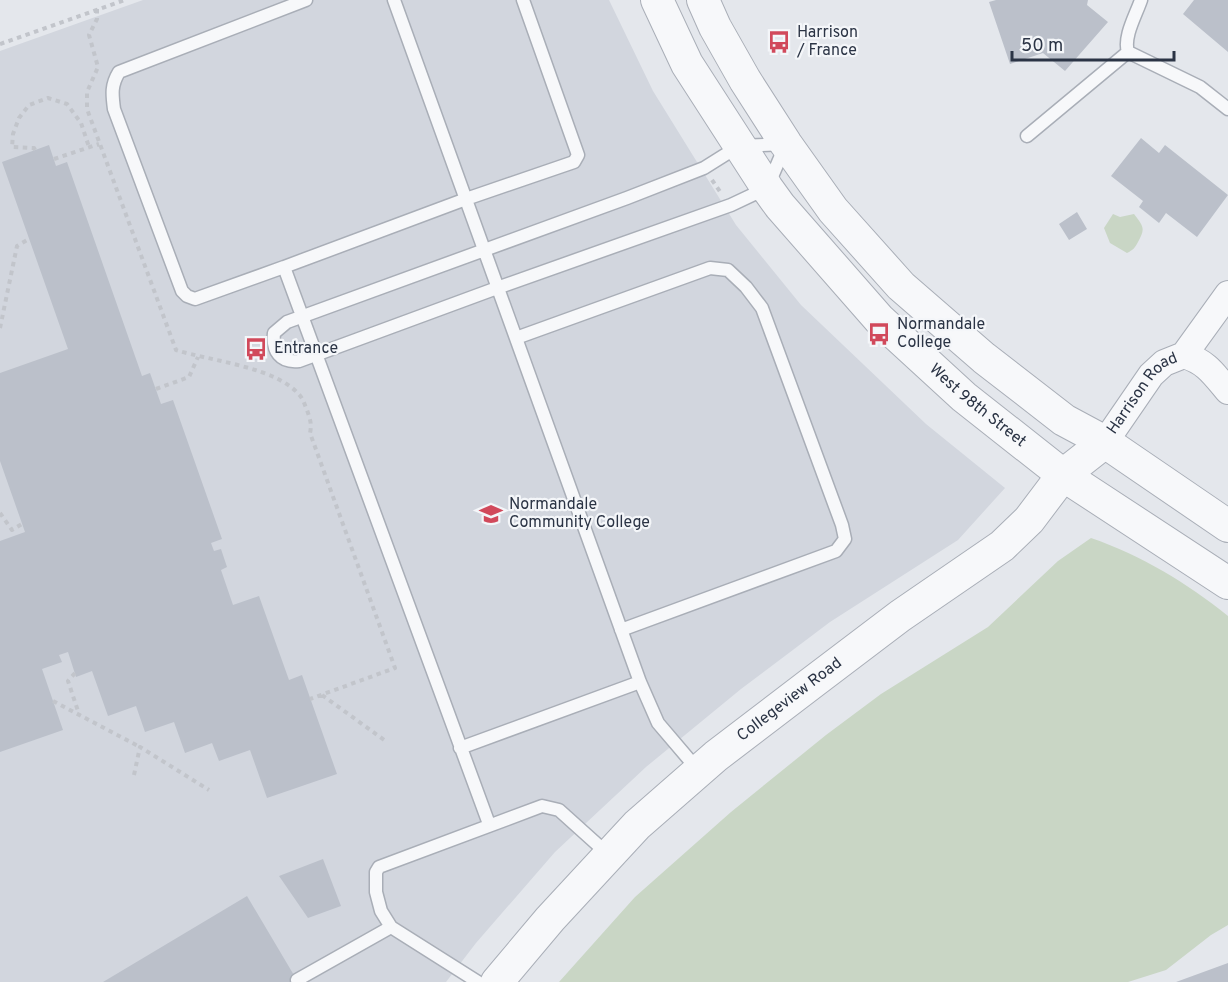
<svg xmlns="http://www.w3.org/2000/svg" width="1228" height="982" font-family="Overpass,sans-serif">
<style>
.built{fill:#d2d6de}
.green{fill:#c9d6c5}
.building{fill:#bbc0ca}
.lines{fill:none;stroke-linecap:round;stroke-linejoin:round}
.service-casing{stroke:#a9aeb7;stroke-width:15}
.minor-casing{stroke:#a9aeb7;stroke-width:28}
.tertiary-casing{stroke:#a9aeb7;stroke-width:34}
.path{stroke:#c2c5cb;stroke-width:4;stroke-dasharray:4.5 4.5;stroke-linecap:butt}
.service{stroke:#f7f8fa;stroke-width:12}
.minor{stroke:#f7f8fa;stroke-width:26}
.tertiary{stroke:#f7f8fa;stroke-width:32}
.labels{text-anchor:middle;dominant-baseline:central;stroke-width:4.5;stroke-linejoin:round;paint-order:stroke}
.poi-label{font-size:16px;fill:#2b3445;stroke:#f4f6f9;text-anchor:start}
.street-label{font-size:16px;fill:#2b3445;stroke:#f4f6f9}
</style>
<rect width="100%" height="100%" fill="#e4e7ec"/>
<path class="built" d="M143,0H609L653,91L736,225L801,305L926,424L1005,488L958,540L830,622L741,689L646,767L555,852L476,943L446,982H0V51Z"/>
<path class="green" d="M1113,214L1120,217L1134,214C1143,226 1146,228 1138,242C1135,248 1133,250 1127,253L1110,243L1104,228Z
M1091,538C1141,555 1187,583 1228,616V925L1211,935L1166,970L1128,982H559L635,897L731,812L826,735L881,694L988,627L1058,561Z"/>
<path class="building" d="M996,0H1088L1087,5L1108,22L1065,71L1043,53L1010,64L989,2Z
M1194,0H1228V52L1183,14Z
M1141,138L1159,153L1165,145L1228,195L1197,237L1166,213L1159,223L1139,207L1143,201L1111,176Z
M49,145L56,166L67,162L142,376L150,373L161,404L173,400L222,539L211,543L214,551L221,549L227,567L221,570L233,605L259,596L289,680L302,675L337,774L267,798L250,750L219,761L212,743L185,753L174,722L145,732L136,706L108,716L92,671L76,677L68,652L59,655L62,662L42,669L63,730L0,752V541L25,532L0,461V373L68,349L2,162Z
M1077,212L1087,229L1069,240L1059,224Z
M323,859L341,906L308,918L279,876Z
M247,896L298,982H103Z
M1228,963V982H1176Z"/>
<g class="lines">
<g class="service-casing">
<path id="service" d="M306,0L119,72C111,85 112,94 114,109L182,291L187,296L195,299L284,267L489,824
M394,0L640,682L658,723L698,770
M1141,0C1136,15 1123,37 1128,52L1200,87L1228,109
M1027,136L1128,52
M786,144L767,188L731,205L497,288L299,361C280,363 272,351 274,333L287,322L627,198L704,168L739,146Z
M284,267L466,199L574,162L578,155L523,0
M516,338L710,268L728,270L746,287L762,308L842,525L845,539L836,551L621,630
M460,748L640,682
M297,980L391,927
M478,982L391,927L381,911L376,892V872L379,867L542,806L559,810L609,855"/>
</g>
<g class="minor-casing">
<g id="minor">
<path d="M1184,355C1206,362 1213,373 1228,391"/>
<path id="s1" d="M1105,442L1151,375L1164,363L1184,355L1228,294"/>
</g>
</g>
<g class="tertiary-casing">
<g id="tertiary">
<path id="s2" d="M657,0L687,64L767,188L780,206L879,319L964,397L1063,475L1228,583"/>
<path d="M703,0L715,27L745,80L786,144L833,210L901,286L984,358L1064,420L1105,442L1228,526"/>
<path id="s3" d="M497,982L550,919L637,825L716,756L809,685L900,616L1002,546L1029,520L1063,475L1105,442"/>
</g>
</g>
<path class="path" d="M97,9V19L89,35L98,67L87,92V109L176,350C210,361 279,367 301,397C304,401 305,406 307,410C310,419 312,424 310,433L395,668L310,699
M0,44L125,0
M35,150L34,148L12,147L13,134L19,118L29,105L48,98L67,104L81,123L89,147
M54,159L99,144
M712,180L721,193
M0,328L17,246L29,239
M156,389L189,377L198,357
M0,513L12,530L22,524
M75,673L68,681L79,714
M322,695L387,742
M53,701L140,747
M134,775L140,747L209,790"/>
<use href="#service" class="service"/>
<use href="#minor" class="minor"/>
<use href="#tertiary" class="tertiary"/>
</g>
<defs>
<g id="bus-bare" transform="scale(1.8)"><path d="M-5-6H5V4H4V6H2V4H-2V6H-4V4H-5ZM-3.5-4V0h7V-4ZM-3.5 1.2v1.5H-2V1.2ZM2 1.2v1.5H3.5V1.2Z" fill="#d1495b" stroke="#f4f6f9" stroke-width="2.5" paint-order="stroke"/></g>
<g id="university-bare" transform="scale(1.8)"><path d="M0-5L7-2L0 1L-7-2ZM-4 1L0 2.5L4 1V4Q0 6-4 4Z" fill="#d1495b" stroke="#f4f6f9" stroke-width="2.5" paint-order="stroke"/></g>
</defs>
<g fill-rule="evenodd">
<use href="#bus-bare" x="779" y="42"/>
<use href="#bus-bare" x="879" y="334"/>
<use href="#bus-bare" x="256" y="349"/>
<use href="#university-bare" x="491" y="514"/>
</g>
<g class="labels">
<g class="poi-label">
<text x="797" y="33">Harrison<tspan x="797" dy="18">/ France</tspan></text>
<text x="897" y="325">Normandale<tspan x="897" dy="18">College</tspan></text>
<text x="274" y="349">Entrance</text>
<text x="509" y="505">Normandale<tspan x="509" dy="18">Community College</tspan></text>
</g>
<g class="street-label">
<text stroke="none"><textPath href="#s1" startOffset="62">Harrison Road</textPath></text>
<text stroke="none"><textPath href="#s2" startOffset="522">West 98th Street</textPath></text>
<text stroke="none"><textPath href="#s3" startOffset="408">Collegeview Road</textPath></text>
</g>
</g>
<path d="M1012 51v9h162v-9" fill="none" stroke="#2b3445" stroke-width="3"/>
<text x="1021" y="51" font-size="18" fill="#2b3445" stroke="#f4f6f9" stroke-width="4.5" paint-order="stroke">50 m</text>
</svg>
